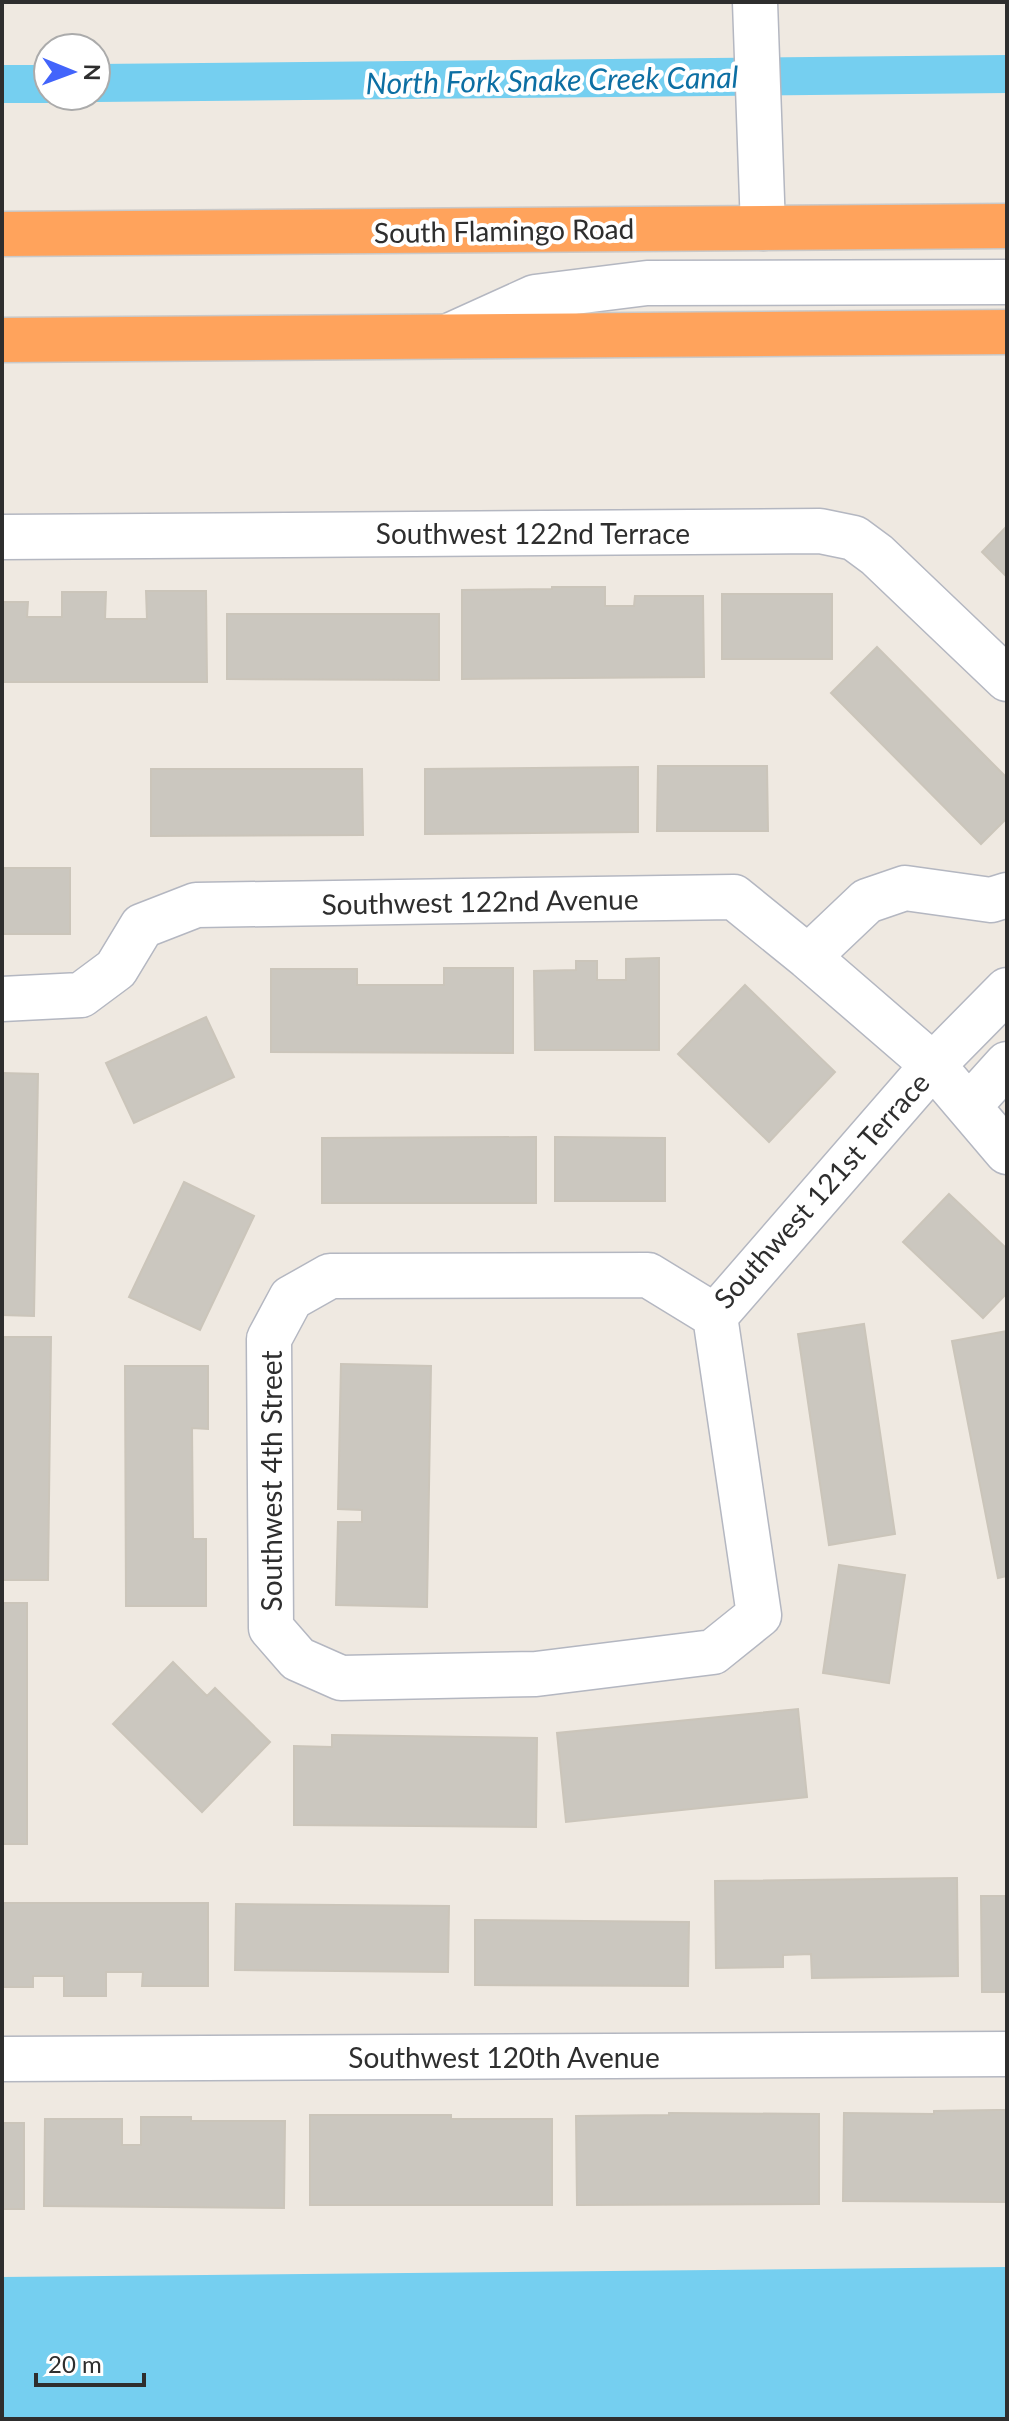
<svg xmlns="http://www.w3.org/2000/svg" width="1009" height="2421" font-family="Lato,sans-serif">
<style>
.water{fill:#75cff0}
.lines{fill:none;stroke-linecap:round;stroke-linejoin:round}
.canal{stroke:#75cff0;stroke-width:38}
.building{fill:#cbc7bf;stroke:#cbc5ba;stroke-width:2}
.minor-casing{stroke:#b4b7c1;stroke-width:47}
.highway-casing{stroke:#c9c9c9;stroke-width:47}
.minor{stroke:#fff;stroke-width:44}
.highway{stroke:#ffa35c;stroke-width:44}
.labels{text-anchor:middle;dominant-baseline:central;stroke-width:8;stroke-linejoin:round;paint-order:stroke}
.street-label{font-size:28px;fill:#2e2e2e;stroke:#fff}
.water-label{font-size:30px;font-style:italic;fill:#0d6fa3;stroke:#fff}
</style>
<rect width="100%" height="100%" fill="#efe9e1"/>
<path class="water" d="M1007,2267V2419H2V2277Z"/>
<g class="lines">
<path class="canal" d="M96,83L1007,74
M2,84H48"/>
</g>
<path class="building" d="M1007,526V577L982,552Z
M552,587H605V606H634L635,596H703L704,677L462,679V590L552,589Z
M146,591H206L207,682H2V602H28L27,617H62V592H106L105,619H147Z
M722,594H832V659H722Z
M227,614H439V680L227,679Z
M877,647L1007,778V818L981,844L831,693Z
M658,766H767L768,831H657Z
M638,767V832L425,834V769Z
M151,769H362L363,835L151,836Z
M2,868H70V934H2Z
M659,958V1050H535L534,971L576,970V961H597V980H626V959Z
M444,968H513V1053L271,1052V969H357V985H444Z
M745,985L835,1072L769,1142L678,1054Z
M206,1017L234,1077L134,1123L106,1063Z
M2,1073L38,1074L34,1316L2,1315Z
M536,1137V1203H322V1138Z
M555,1137L665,1138V1201H555Z
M184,1182L254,1216L200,1330L129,1297Z
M949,1194L1007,1249V1293L983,1318L903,1242Z
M864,1324L895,1534L829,1545L798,1334Z
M1007,1331V1576L998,1578L952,1341Z
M2,1337H51L48,1580H2Z
M341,1364L431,1366L427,1607L336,1605L338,1522H362V1510L338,1509Z
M125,1366H208V1429L192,1428L193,1539H206V1606H126Z
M839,1565L905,1575L889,1683L823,1673Z
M2,1603H27V1844H2Z
M173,1662L207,1696L215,1688L270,1742L202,1812L113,1724Z
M798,1709L807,1797L566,1822L557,1733Z
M332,1735L537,1738L536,1827L294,1825V1746L332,1747Z
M957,1878L958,1976L812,1978L811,1954L783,1955V1967L716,1968L715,1881Z
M981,1896H1007V1992H982Z
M2,1903H208V1986H142L143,1972H106V1996H64V1976H33V1987H2Z
M236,1904L449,1906L448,1972L235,1970Z
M475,1920L689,1922L688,1986L475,1985Z
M997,2110H1007V2202L843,2201L844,2113L934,2114V2111Z
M669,2113L819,2114V2204L577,2205L576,2116L669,2115Z
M310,2115H451V2119H552V2205H310Z
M141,2117H191V2121H285L284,2208L44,2206L45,2119H122V2145H141Z
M2,2123H24V2209H2Z"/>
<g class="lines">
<g class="minor-casing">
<path id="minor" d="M755,2L763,228
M449,336L535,297L647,283L1007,282
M2,537L820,531L854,538L877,555L1007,679
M808,957L867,901L905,888L991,900L1007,895
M2,999L81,995L116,969L142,926L196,905L734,897L808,957L933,1065L1007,1152
M969,1106L1007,1064
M715,1316L759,1615L713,1652L536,1674L341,1678L298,1659L271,1628L269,1339L291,1298L330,1276L648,1275L715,1316L933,1065L1007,990
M2,2059L1007,2054"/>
</g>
<g class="highway-casing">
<path id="highway" d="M2,234L1007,226
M2,340L1007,332"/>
</g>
<use href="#minor" class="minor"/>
<use href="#highway" class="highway"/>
</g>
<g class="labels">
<g class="street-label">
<text transform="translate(504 230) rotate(-1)">South Flamingo Road</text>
<text x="533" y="533">Southwest 122nd Terrace</text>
<text transform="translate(480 901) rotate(-1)">Southwest 122nd Avenue</text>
<text transform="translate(821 1190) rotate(-48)">Southwest 121st Terrace</text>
<text transform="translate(271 1481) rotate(-90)">Southwest 4th Street</text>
<text x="504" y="2057">Southwest 120th Avenue</text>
</g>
<g class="water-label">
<text transform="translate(552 79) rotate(-1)">North Fork Snake Creek Canal</text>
</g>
</g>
<rect width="1009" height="2421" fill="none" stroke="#2e2e2e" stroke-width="8"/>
<g transform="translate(72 72) rotate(91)"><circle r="38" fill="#ffffff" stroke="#ababab" stroke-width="2"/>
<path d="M0-6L14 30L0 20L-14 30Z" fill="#4264fb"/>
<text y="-12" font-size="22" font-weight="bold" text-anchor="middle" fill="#2e2e2e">N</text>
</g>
<path d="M36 2373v12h108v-12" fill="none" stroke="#2e2e2e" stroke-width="4"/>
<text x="48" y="2373" font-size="24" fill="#2e2e2e" stroke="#ffffff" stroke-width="6" paint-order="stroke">20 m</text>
</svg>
